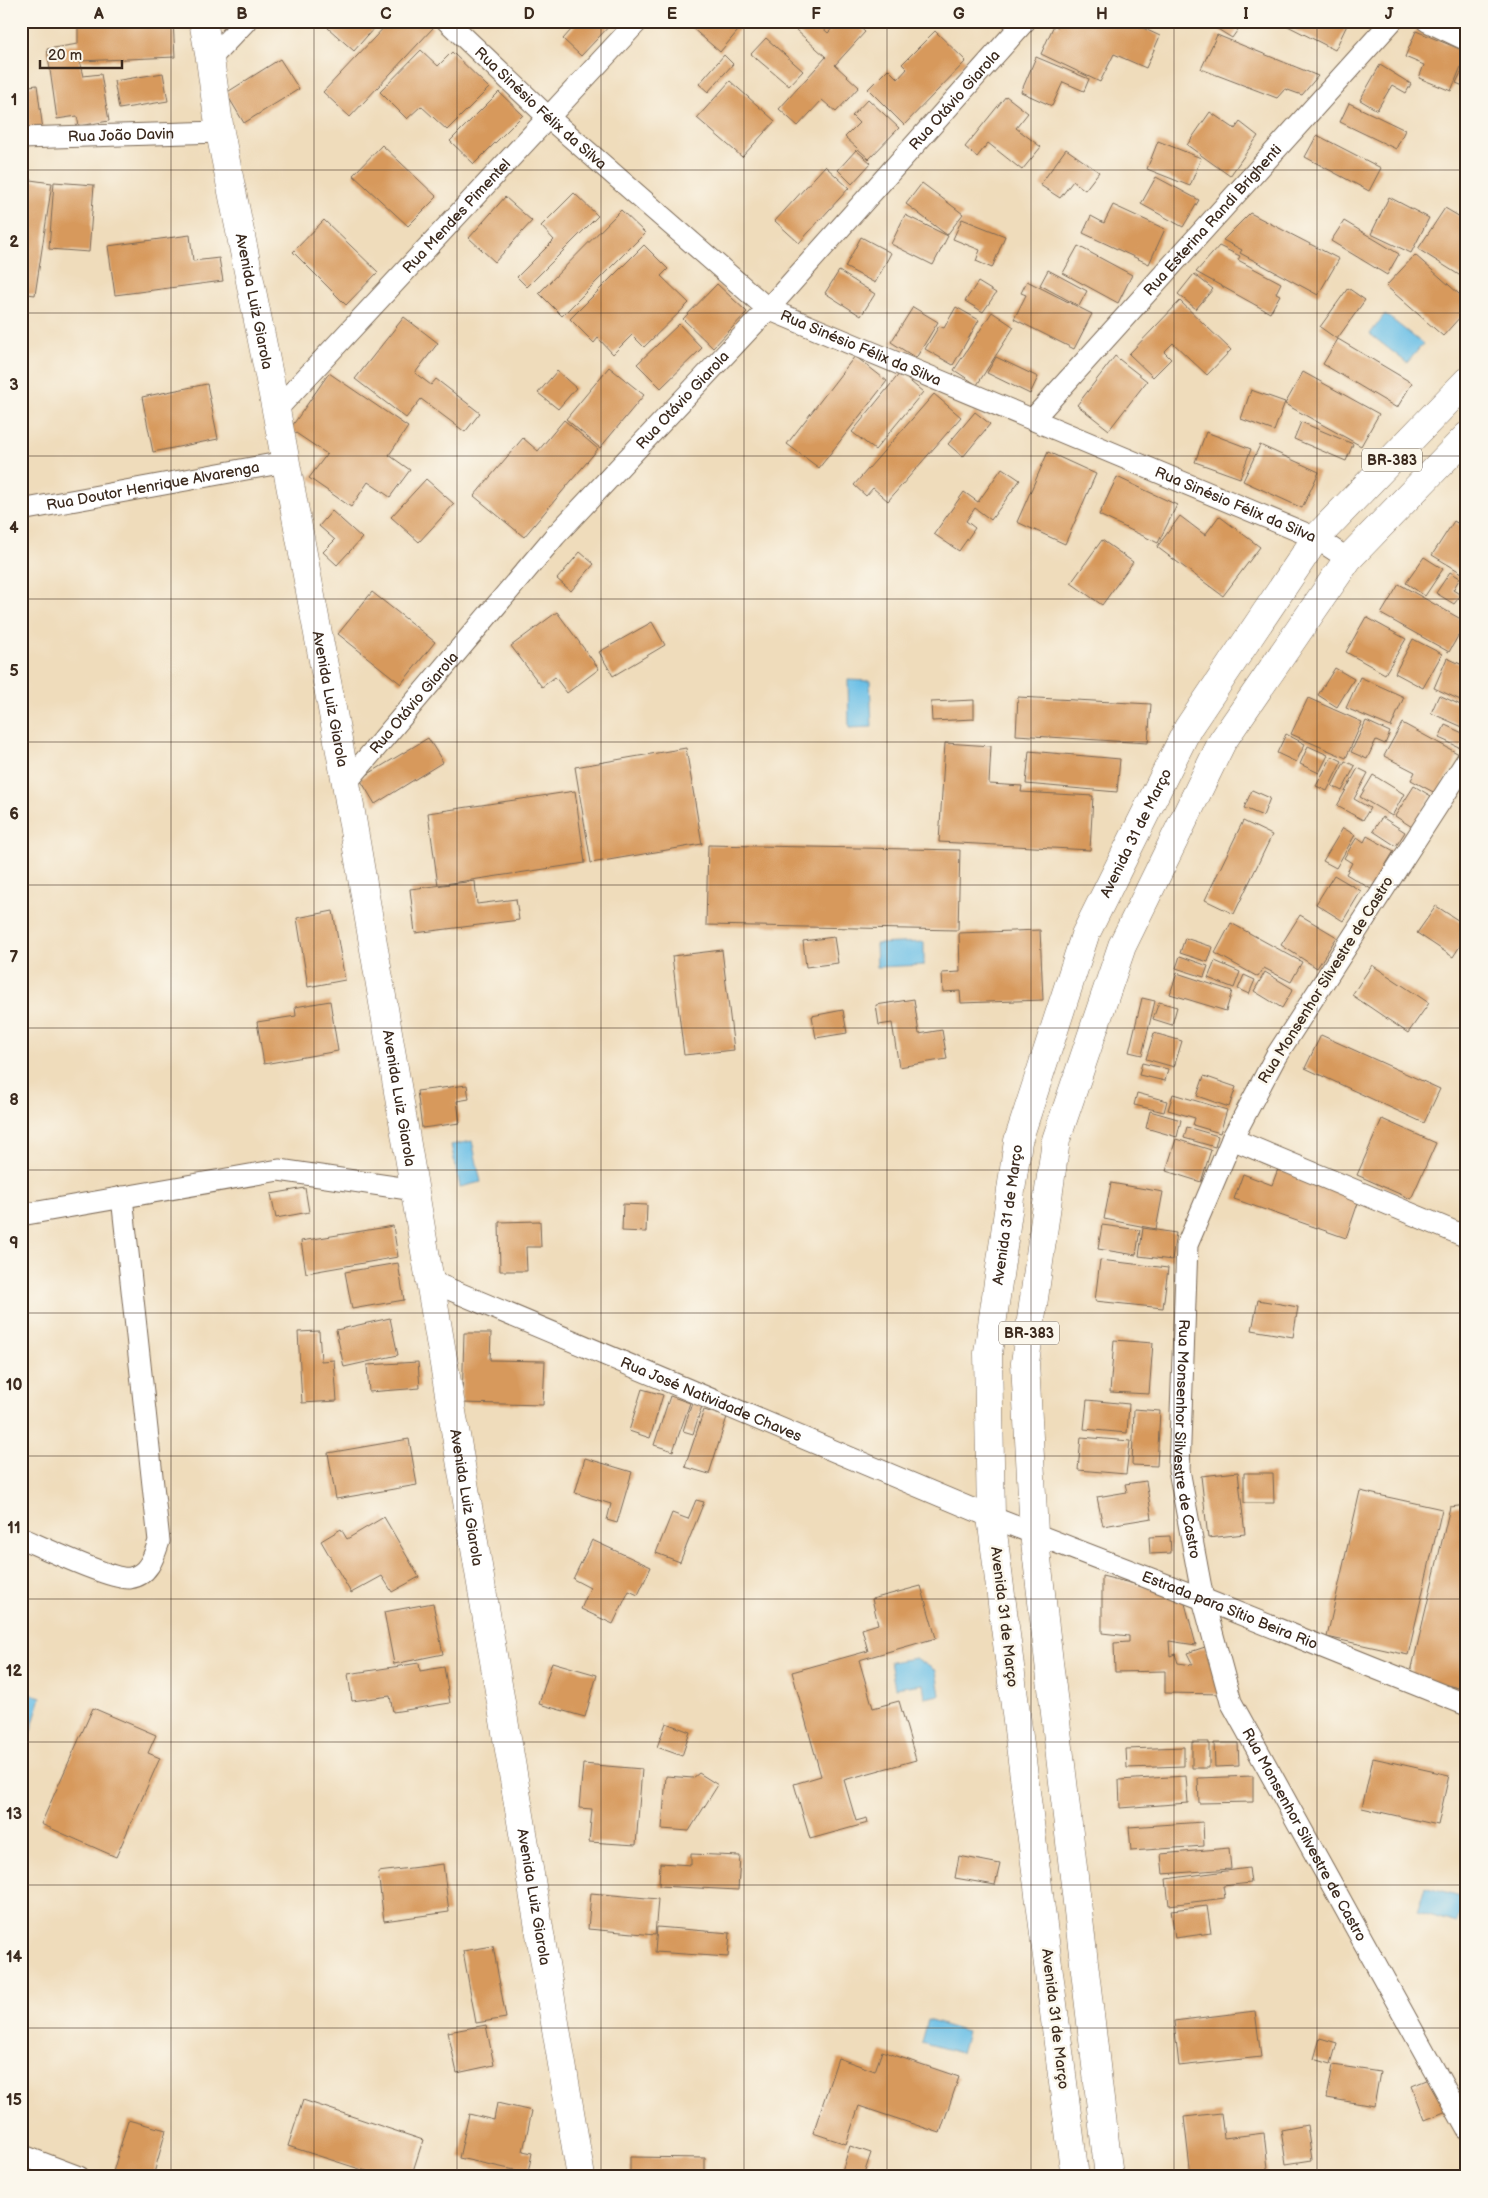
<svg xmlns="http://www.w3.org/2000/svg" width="1488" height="2198" font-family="'Balsamiq Sans',sans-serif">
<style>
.water{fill:#6abfe6;stroke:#527482}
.building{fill:#d7995b}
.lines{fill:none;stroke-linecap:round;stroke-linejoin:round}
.street-casing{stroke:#7a6855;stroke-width:23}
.secondary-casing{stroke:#7a6855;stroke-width:29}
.primary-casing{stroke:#7a6855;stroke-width:29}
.street{stroke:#fff;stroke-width:21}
.secondary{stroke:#fff;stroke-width:28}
.primary{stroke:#fff;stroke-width:28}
.grid{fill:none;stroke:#3b2a1e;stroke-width:1;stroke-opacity:0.55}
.labels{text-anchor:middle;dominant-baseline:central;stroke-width:5;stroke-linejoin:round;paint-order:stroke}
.shield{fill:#fbf7ec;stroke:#75685c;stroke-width:1}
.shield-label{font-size:14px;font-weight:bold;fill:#3b2a1e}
.street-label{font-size:15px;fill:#3b2a1e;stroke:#fbf7ec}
.neatline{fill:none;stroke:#3b2a1e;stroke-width:2}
.grid-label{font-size:16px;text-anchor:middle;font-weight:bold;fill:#3b2a1e}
</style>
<rect width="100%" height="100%" fill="#fbf7ec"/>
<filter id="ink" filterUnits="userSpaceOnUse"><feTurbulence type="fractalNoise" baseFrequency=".02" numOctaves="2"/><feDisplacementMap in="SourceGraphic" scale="10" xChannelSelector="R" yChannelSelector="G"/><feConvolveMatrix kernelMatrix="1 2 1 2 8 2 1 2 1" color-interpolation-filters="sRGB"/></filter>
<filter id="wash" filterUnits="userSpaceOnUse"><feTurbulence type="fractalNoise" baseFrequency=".0096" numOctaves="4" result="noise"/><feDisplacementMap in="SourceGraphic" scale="20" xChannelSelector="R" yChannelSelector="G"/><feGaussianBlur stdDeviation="1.12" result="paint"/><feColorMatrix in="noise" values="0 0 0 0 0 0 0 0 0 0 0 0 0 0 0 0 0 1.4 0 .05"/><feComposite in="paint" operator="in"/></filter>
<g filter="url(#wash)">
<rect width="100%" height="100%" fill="#efdcbb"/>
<path class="water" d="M1385,314L1423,344L1407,363L1370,334Z
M848,680L870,681L872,727L849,728Z
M924,942V965L877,967L876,944Z
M472,1141L481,1182L460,1187L451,1145Z
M916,1658L936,1671L940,1695L925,1698L923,1684L895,1688L890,1662Z
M21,1691L41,1697L29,1737L23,1738L21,1743Z
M1425,1886L1464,1897L1457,1923L1417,1912Z
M927,2020L967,2032L961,2053L921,2042Z"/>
<g id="blocks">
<path class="building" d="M78,21H173L175,57L79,61L83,76L101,74L109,121L79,126L77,116L57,119L47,49L78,44Z
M333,21H380L354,51L328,28Z
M390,21H425L433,28L350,117L323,92Z
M579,21H614L581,56L563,39Z
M684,21H739L743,25L720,52Z
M786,21H815L828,33L839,21H853L865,32L835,65L859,87L836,112L822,100L798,126L779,109L826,57Z
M1061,21H1128L1160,36L1146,68L1114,54L1100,82L1041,54L1054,25L1058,27Z
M1221,21H1244L1232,38L1216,28Z
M1278,21H1349L1335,50Z
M935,31L966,61L904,125L868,89L888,69L898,79L907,69L902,64Z
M1416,31L1467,52L1451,91L1419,78L1424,65L1405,57Z
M1217,35L1318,76L1302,95L1285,89L1277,98L1201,69Z
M766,38L803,71L789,86L751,54Z
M421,50L438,66L452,52L489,88L447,130L421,106L407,119L380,92Z
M724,55L733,64L708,92L699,84Z
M1036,57L1089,79L1084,91L1063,82L1052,106L1021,92Z
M280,59L299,89L244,123L226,93Z
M1467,60V84L1466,87L1456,83Z
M1380,65L1411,84L1406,93L1392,85L1377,110L1360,100Z
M163,73L168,101L119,109L114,81Z
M730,81L775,121L742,157L697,118Z
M37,85L43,130L21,133V87Z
M499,92L523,115L474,164L450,141Z
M1006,96L1028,113L1016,128L1041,147L1022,170L988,143L977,157L965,147Z
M868,99L899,128L869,159L845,137L859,123L852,116Z
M1349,103L1405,130L1396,149L1340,122Z
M1210,112L1235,129L1240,122L1258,136L1230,176L1187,145Z
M1317,135L1381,168L1369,191L1305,157Z
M1158,141L1201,158L1190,186L1147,169Z
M382,145L437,197L408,226L353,175Z
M1066,149L1099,172L1085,190L1073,181L1060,198L1040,185Z
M856,150L871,163L852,184L838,170Z
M825,166L849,188L799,243L775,221Z
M1156,177L1199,200L1183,227L1141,204Z
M23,179L52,183L35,295L21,293V190Z
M54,182L94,185L89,252L49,249Z
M922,183L963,214L947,235L906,204Z
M574,193L598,216L527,287L517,277L554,240L541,226Z
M1467,196V211L1460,207Z
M505,197L532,221L495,262L469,238Z
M1389,197L1429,218L1411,253L1371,234Z
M1113,205L1165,229L1149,264L1083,233L1091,216L1104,223Z
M1445,208L1467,221V280L1418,249Z
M621,210L645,233L562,316L539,293Z
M1250,213L1339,259L1318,295L1240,253L1242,250L1223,240Z
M905,215L948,236L933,265L891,244Z
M962,219L1005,236L992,268L976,261L980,250L953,239Z
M324,220L378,272L346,305L293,252Z
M1344,221L1399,254L1387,275L1331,241Z
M190,235L193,261L219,258L223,281L115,295L108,246Z
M861,237L891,253L875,283L845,267Z
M644,245L668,269L661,276L689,303L644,347L632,335L613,354L598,338L594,343L570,319Z
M1078,246L1132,275L1118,303L1063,273Z
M1219,246L1240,256L1238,260L1281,283L1276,293L1280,295L1270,313L1196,272Z
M1415,255L1467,301V321L1461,316L1443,336L1386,286Z
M1048,270L1087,291L1079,306L1040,285Z
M839,271L875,294L861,316L825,293Z
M1194,274L1213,289L1196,309L1178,294Z
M1027,281L1092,314L1074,349L1014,319L1026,295L1021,293Z
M978,282L996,293L983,312L965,301Z
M717,284L747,312L713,348L683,319Z
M1348,288L1365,300L1337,339L1320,327Z
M1180,301L1231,350L1207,375L1173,343L1164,352L1171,359L1153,377L1129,354Z
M913,307L938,322L916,358L891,342Z
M956,307L979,320L953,365L925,349L939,326L944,328Z
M992,312L1014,327L977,385L954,370Z
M404,317L438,343L415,373L431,385L436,379L480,413L465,432L421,399L406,418L355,379Z
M679,324L702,348L661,388L637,364Z
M1338,339L1412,383L1397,408L1323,364Z
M855,356L887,381L819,468L787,444Z
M1115,356L1147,381L1109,430L1077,405Z
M996,357L1038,377L1030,394L987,373Z
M609,367L644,395L600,448L566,419Z
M557,371L576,388L558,409L538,393Z
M1303,372L1379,414L1361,446L1285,404Z
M329,373L408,427L389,455L410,470L390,497L368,482L351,507L309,478L327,454L290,429Z
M900,373L923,392L875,450L852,432Z
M207,384L218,439L153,452L142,397Z
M1251,390L1285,402L1274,431L1241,419Z
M934,394L961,417L888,501L873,488L866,496L854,485Z
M975,412L990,424L963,457L948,444Z
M564,420L598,449L524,537L474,496L523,438L538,451Z
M1301,422L1353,444L1346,461L1294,439Z
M1206,432L1251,449L1240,478L1195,462Z
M1260,445L1319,472L1302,508L1243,481Z
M1048,452L1096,474L1065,544L1017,522Z
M1002,468L1020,480L991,520L975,508L966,521L975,528L959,551L934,534L964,492L978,502Z
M1117,477L1177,505L1158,543L1099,515Z
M426,479L454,504L419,542L391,517Z
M332,511L362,538L337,565L323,552L335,540L319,526Z
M1180,516L1205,535L1219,516L1260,547L1223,596L1157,547Z
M1454,521L1467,529V576L1432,555Z
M1102,540L1133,562L1102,605L1071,583Z
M580,552L594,564L571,591L557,579Z
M1424,557L1443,569L1425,596L1406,583Z
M1450,572L1460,578L1453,590L1461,595L1454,604L1436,593Z
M1399,584L1466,622L1449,652L1381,614Z
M372,592L435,642L401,684L338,634Z
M557,612L599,669L567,693L555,677L542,687L511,646Z
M1366,617L1406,639L1385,674L1346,652Z
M652,622L665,645L613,676L599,652Z
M1413,639L1442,654L1423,688L1395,673Z
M1447,658L1467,667V703L1434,688Z
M1335,668L1354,679L1337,707L1318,695Z
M1360,677L1404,697L1391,727L1346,708Z
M1439,695L1467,708V729L1431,713Z
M1018,697L1151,704L1148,743L1016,735Z
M1308,698L1362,722L1346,758L1291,734Z
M974,700V719L932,721L931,702Z
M1366,721L1390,732L1385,744L1376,740L1367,759L1351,752Z
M1402,723L1459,754L1437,794L1411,780L1415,772L1384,756Z
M1445,725L1467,735L1461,748L1439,738Z
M1286,734L1305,744L1296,762L1277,753Z
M428,738L443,762L375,804L360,779Z
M945,743L991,746L989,784L1022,786L1021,792L1093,796L1090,850L939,842Z
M1308,746L1328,755L1319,773L1300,764Z
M686,748L702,844L591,863L575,767Z
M1029,751L1120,759L1117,792L1026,784Z
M1332,756L1342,761L1327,791L1316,786Z
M1345,761L1355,766L1342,791L1332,786Z
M1358,768L1368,773L1354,799L1370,808L1363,820L1337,806Z
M1373,775L1404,794L1392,816L1360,797Z
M1414,786L1431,796L1412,827L1395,816Z
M1252,790L1270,798L1263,816L1244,808Z
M575,791L585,863L438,885L428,813Z
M1382,817L1405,832L1396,846L1373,831Z
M1243,821L1272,835L1234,914L1205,900Z
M1343,828L1355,835L1336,868L1323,861Z
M1367,836L1394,851L1371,889L1346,874L1352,863L1344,858L1357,837L1364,842Z
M708,845L960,850L958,930L706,925Z
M1334,875L1361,891L1343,921L1316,904Z
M475,881L477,904L516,899L519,920L415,933L410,889Z
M1436,906L1467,926V935L1453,957L1417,933Z
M333,911L345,980L308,987L297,918Z
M1300,915L1337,937L1317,968L1281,945Z
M1231,923L1302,962L1291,982L1264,968L1258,977L1215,953Z
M1040,930L1043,1000L961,1003L960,991L943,992L942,973L960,972L959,933Z
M834,937L838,963L806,967L803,941Z
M1185,938L1213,947L1208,962L1180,953Z
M722,950L734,1050L684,1055L672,956Z
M1180,956L1208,966L1204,977L1176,968Z
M1215,961L1240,972L1234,988L1208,978Z
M1372,965L1429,1003L1408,1033L1352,995Z
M1265,972L1293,989L1282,1008L1254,991Z
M1177,973L1232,991L1226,1011L1170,994Z
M1244,975L1255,980L1249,994L1238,989Z
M1142,998L1155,1001L1142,1055L1129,1052Z
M914,999L919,1034L942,1030L947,1059L899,1067L892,1023L879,1025L876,1005Z
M330,1001L338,1051L264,1064L257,1022L296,1016L295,1007Z
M1159,1002L1177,1007L1172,1025L1153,1019Z
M843,1010L847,1033L816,1038L812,1016Z
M1154,1033L1182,1041L1174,1067L1146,1059Z
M1321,1035L1440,1089L1424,1123L1305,1068Z
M1142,1063L1168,1069L1165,1081L1139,1075Z
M1204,1076L1236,1087L1229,1107L1197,1096Z
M467,1085L469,1099L457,1101L460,1123L422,1128L417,1091Z
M1137,1093L1167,1101L1164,1112L1134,1105Z
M1173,1094L1227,1110L1220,1133L1193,1125L1195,1118L1168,1110Z
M1150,1111L1181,1120L1177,1137L1146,1128Z
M1382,1119L1436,1143L1411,1199L1357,1175Z
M1187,1127L1218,1136L1215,1147L1184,1138Z
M1176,1139L1211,1150L1201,1182L1166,1171Z
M1278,1169L1360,1197L1346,1238L1234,1199L1243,1174L1272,1185Z
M1111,1183L1163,1192L1156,1229L1104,1219Z
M305,1188L309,1212L276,1218L271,1194Z
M623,1204L647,1205L646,1232L622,1231Z
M540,1221L541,1247H526L527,1271H500L499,1222Z
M1102,1225L1140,1230L1136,1255L1098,1249Z
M393,1226L398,1257L306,1273L301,1241Z
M1143,1228L1176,1233L1172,1260L1139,1256Z
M1100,1260L1168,1268L1163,1308L1095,1301Z
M398,1263L404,1300L352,1309L345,1272Z
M1258,1300L1298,1307L1293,1337L1252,1330Z
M390,1318L398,1355L344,1367L336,1330Z
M319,1331L321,1361L334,1360L337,1401L302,1403L298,1332Z
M464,1333H491L490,1360L545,1361L543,1405L462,1403Z
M1114,1340L1153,1343L1149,1394L1110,1392Z
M418,1362L420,1388L369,1392L367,1365Z
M642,1389L663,1395L650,1438L629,1431Z
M670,1396L690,1403L673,1451L654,1445Z
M1087,1400L1129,1404L1127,1433L1084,1429Z
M692,1403L702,1406L693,1434L683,1431Z
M1134,1409L1160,1411L1157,1466L1132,1465Z
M704,1410L727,1417L709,1474L685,1467Z
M1081,1437L1130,1441L1126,1474L1078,1470Z
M409,1439L417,1485L336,1499L328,1453Z
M585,1458L632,1472L617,1523L607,1520L611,1504L575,1493Z
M1238,1472L1245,1534L1208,1538L1201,1476Z
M1244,1473H1273L1274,1503H1244Z
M1146,1481L1152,1518L1103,1526L1097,1497L1127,1492L1125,1484Z
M1360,1491L1442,1509L1408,1655L1327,1637Z
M696,1500L704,1502L680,1562L656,1553L672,1513L688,1519Z
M1467,1505V1690L1410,1676L1450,1507Z
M384,1517L419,1577L392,1592L382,1576L351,1593L321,1541L341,1529L347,1539Z
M1170,1536L1171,1553L1150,1554L1149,1537Z
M592,1540L651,1567L638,1595L629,1591L613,1624L581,1609L590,1588L573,1579Z
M1102,1576L1183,1596L1196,1645L1169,1641L1170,1656L1175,1654L1178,1663L1193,1665L1187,1653L1205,1647L1224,1694L1165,1693V1671L1115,1672L1114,1643L1129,1642V1636L1102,1633Z
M921,1586L936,1638L859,1660L873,1708L899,1701L916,1760L844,1780L856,1821L867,1818L868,1823L810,1839L794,1784L821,1776L792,1672L868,1651L862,1629L878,1624L872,1599Z
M433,1603L443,1654L394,1664L384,1612Z
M552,1662L597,1675L585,1717L539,1704Z
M419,1663L420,1671L444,1667L450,1703L393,1712L390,1696L352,1701L348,1674Z
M93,1708L156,1735L148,1753L160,1758L116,1857L41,1824Z
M666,1723L690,1732L682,1756L657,1747Z
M1192,1742H1209V1768H1192Z
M1214,1743H1238L1239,1766L1215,1767Z
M1184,1747V1766L1127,1768L1126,1749Z
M1373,1758L1449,1775L1438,1825L1362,1808Z
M583,1764L642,1769L636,1845L589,1842L592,1809L579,1808Z
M699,1773L718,1785L689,1831L662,1829L666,1776L693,1778Z
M1186,1776L1188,1803L1120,1808L1119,1780Z
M1253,1776V1802L1199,1803L1198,1778Z
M1203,1822L1204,1846L1131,1851L1129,1827Z
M1229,1848L1231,1869L1163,1874L1161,1854Z
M691,1854L740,1856L738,1890L659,1886L660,1863L691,1865Z
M959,1856L1000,1864L995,1885L955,1878Z
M443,1864L449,1912L384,1921L378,1872Z
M1249,1868L1251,1883L1223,1886L1225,1898L1169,1905L1166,1879Z
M591,1893L658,1899L655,1935L588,1929Z
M1207,1906L1211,1933L1175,1938L1171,1910Z
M657,1927L730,1933L728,1957L655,1952Z
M493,1946L506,2018L476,2023L463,1951Z
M1255,2011L1261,2057L1179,2066L1174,2021Z
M486,2025L494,2065L457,2073L448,2032Z
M1320,2038L1337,2043L1331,2064L1314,2059Z
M882,2051L959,2077L940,2133L859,2106L846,2144L813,2133L838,2058L875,2071Z
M1333,2065L1380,2072L1374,2106L1327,2098Z
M1434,2077L1447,2111L1425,2120L1412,2086Z
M303,2100L423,2140L411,2177H367L369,2172L288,2146Z
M497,2103L532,2111L523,2151L532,2153L528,2173L459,2158L469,2114L494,2120Z
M1221,2113L1224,2138L1264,2133L1269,2177H1191L1184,2117Z
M128,2120L166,2130L153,2177H129L113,2172Z
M1307,2125L1312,2160L1286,2164L1281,2130Z
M850,2146L871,2153L863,2177H840Z
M630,2157L705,2158V2177H630Z
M871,2172L886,2176V2177H870Z"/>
</g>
</g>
<g filter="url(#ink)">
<use href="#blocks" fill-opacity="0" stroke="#7a6855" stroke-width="1"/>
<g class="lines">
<g class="street-casing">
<g id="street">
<path id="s1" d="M447,21L549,118L768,309L1316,538L1348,559"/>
<path d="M1427,21L1467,40"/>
<path d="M210,59L246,21"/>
<path id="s2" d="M21,138L220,132"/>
<path id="s3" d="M276,410L638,21"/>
<path id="s4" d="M1033,419L1392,21"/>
<path id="s5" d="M21,510L285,462"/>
<path id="s6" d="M1467,760L1276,1056L1232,1139L1187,1245L1179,1470L1203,1599L1231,1702L1467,2129"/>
<path id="s7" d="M346,783L555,536L768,309L1025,21"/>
<path d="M1232,1139L1467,1237"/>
<path d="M21,1215L279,1170L415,1190"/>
<path id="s8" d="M430,1281L991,1517L1203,1599L1467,1705"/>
<path d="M21,1538C40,1546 114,1581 130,1578C149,1575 154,1556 159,1541L122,1197"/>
<path d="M21,2155L79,2177"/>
</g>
</g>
<g class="secondary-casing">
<g id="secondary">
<path id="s9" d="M203,21L210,59L220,132L276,410L346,783L581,2177"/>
</g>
</g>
<g class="primary-casing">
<g id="primary">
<path id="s10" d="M1075,2177L991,1517L988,1353L1018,1141L1085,935L1188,728L1316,538L1467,381"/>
<path d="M1109,2177L1034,1533L1025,1363L1056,1140L1122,946L1222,742L1348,559L1467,436"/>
</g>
</g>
<use href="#street" class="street"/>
<use href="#secondary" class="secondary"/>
<use href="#primary" class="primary"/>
</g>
</g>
<path class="grid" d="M171,21V2177M314,21V2177M457,21V2177M601,21V2177M744,21V2177M887,21V2177M1031,21V2177M1174,21V2177M1317,21V2177M21,170H1467M21,313H1467M21,456H1467M21,599H1467M21,742H1467M21,885H1467M21,1028H1467M21,1170H1467M21,1313H1467M21,1456H1467M21,1599H1467M21,1742H1467M21,1885H1467M21,2028H1467"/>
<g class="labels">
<g class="shield">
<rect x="1362" y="448.5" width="60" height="23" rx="4"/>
<rect x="999" y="1321.5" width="60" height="23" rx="4"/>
</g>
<g class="shield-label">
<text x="1392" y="460">BR-383</text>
<text x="1029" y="1333">BR-383</text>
</g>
<g class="street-label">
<text stroke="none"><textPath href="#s7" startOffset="915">Rua Otávio Giarola</textPath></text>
<text stroke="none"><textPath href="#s1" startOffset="128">Rua Sinésio Félix da Silva</textPath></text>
<text stroke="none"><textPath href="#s2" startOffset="100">Rua João Davin</textPath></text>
<text stroke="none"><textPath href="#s3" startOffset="265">Rua Mendes Pimentel</textPath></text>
<text stroke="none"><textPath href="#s4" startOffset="268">Rua Esterina Randi Brighenti</textPath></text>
<text stroke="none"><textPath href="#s9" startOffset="285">Avenida Luiz Giarola</textPath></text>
<text stroke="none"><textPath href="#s1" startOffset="532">Rua Sinésio Félix da Silva</textPath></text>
<text stroke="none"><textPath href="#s7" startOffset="510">Rua Otávio Giarola</textPath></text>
<text stroke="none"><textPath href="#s5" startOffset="134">Rua Doutor Henrique Alvarenga</textPath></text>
<text stroke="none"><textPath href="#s1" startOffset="938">Rua Sinésio Félix da Silva</textPath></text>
<text stroke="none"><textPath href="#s9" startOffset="690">Avenida Luiz Giarola</textPath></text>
<text stroke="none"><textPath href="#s7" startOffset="105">Rua Otávio Giarola</textPath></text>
<text stroke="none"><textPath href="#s10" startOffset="1374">Avenida 31 de Março</textPath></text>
<text transform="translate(1326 980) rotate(-58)">Rua Monsenhor Silvestre de Castro</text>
<text stroke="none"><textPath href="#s9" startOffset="1095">Avenida Luiz Giarola</textPath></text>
<text stroke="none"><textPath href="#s10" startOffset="969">Avenida 31 de Março</textPath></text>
<text stroke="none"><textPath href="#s8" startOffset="305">Rua José Natividade Chaves</textPath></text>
<text stroke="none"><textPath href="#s6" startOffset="756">Rua Monsenhor Silvestre de Castro</textPath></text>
<text stroke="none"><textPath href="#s9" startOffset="1500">Avenida Luiz Giarola</textPath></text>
<text stroke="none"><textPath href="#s8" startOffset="865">Estrada para Sítio Beira Rio</textPath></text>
<text transform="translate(1004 1617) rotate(83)">Avenida 31 de Março</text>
<text stroke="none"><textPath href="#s6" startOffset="1176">Rua Monsenhor Silvestre de Castro</textPath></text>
<text stroke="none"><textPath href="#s9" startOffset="1905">Avenida Luiz Giarola</textPath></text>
<text transform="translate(1055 2019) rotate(83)">Avenida 31 de Março</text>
</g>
</g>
<rect width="1488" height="2198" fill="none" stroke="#fbf7ec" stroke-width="55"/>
<path d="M40 60v8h82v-8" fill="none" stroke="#3b2a1e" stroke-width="2.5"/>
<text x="48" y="60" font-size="15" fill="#3b2a1e" stroke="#fbf7ec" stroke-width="4" paint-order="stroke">20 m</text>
<rect x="28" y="28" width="1432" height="2142" class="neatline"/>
<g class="grid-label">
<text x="99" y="19">A</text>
<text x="242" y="19">B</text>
<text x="386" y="19">C</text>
<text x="529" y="19">D</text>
<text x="672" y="19">E</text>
<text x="816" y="19">F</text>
<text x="959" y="19">G</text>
<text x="1102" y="19">H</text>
<text x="1246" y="19">I</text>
<text x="1389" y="19">J</text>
<text x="14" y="105">1</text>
<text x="14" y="247">2</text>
<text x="14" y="390">3</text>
<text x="14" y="533">4</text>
<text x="14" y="676">5</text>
<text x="14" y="819">6</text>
<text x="14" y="962">7</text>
<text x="14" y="1105">8</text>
<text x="14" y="1248">9</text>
<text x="14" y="1390">10</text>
<text x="14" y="1533">11</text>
<text x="14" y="1676">12</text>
<text x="14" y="1819">13</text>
<text x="14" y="1962">14</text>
<text x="14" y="2105">15</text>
</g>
</svg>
